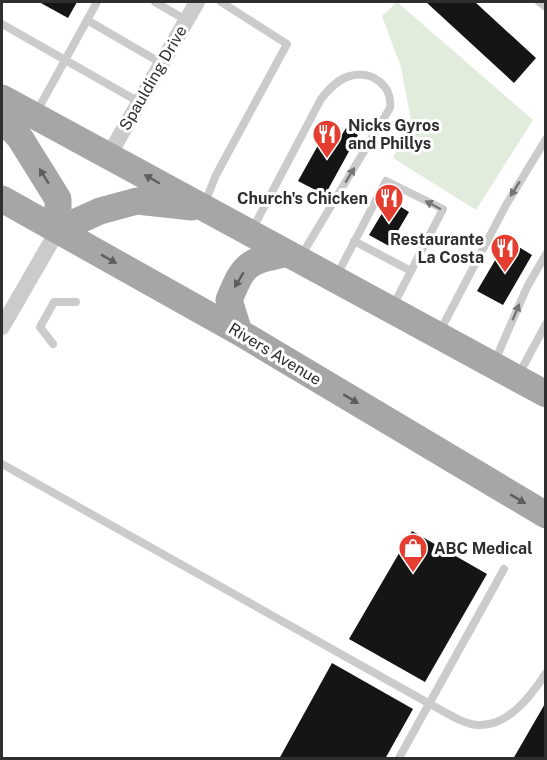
<svg xmlns="http://www.w3.org/2000/svg" width="547" height="760" font-family="'Public Sans',sans-serif">
<style>
.green{fill:#e2ecdc}
.building{fill:#151515}
.lines{fill:none;stroke-linecap:round;stroke-linejoin:round}
.service{stroke:#cbcbcb;stroke-width:8}
.minor{stroke:#cbcbcb;stroke-width:16}
.primary{stroke:#a6a6a6;stroke-width:27}
.oneway{fill:#757575}
.oneway2{fill:#5e5e5e}
.labels{text-anchor:middle;dominant-baseline:central;stroke-width:6;stroke-linejoin:round;paint-order:stroke}
.street-label{font-size:16px;fill:#2e2e2e;stroke:#fff}
.poi-label{font-size:16px;font-weight:bold;fill:#2e2e2e;stroke:#fff;text-anchor:start}
</style>
<rect width="100%" height="100%" fill="#fff"/>
<path class="green" d="M397,2L533,120L476,210L393,158L411,121L401,67L382,16Z"/>
<path class="building" d="M39,2H77L68,18Z
M426,2H475L536,58L514,83Z
M346,128L358,135L325,195L298,181L326,131L340,138Z
M390,200L409,212L389,246L369,235Z
M507,240L532,255L503,305L477,291Z
M412,531L487,574L425,682L349,639Z
M332,663L413,709L385,759H279Z
M546,702V759H513Z"/>
<g class="lines">
<path class="service" d="M155,2L186,20
M539,2L546,7
M87,20L161,63
M2,24L139,102
M36,113L97,2
M204,205L216,175L287,44L221,2
M252,230L321,99C329,89 338,79 350,76C372,70 393,86 390,108L301,256
M354,241L411,271
M337,275L386,181L443,209L393,306
M440,331L506,205L546,139
M53,344L40,327L54,302H76
M494,363L527,287L546,254
M519,374L546,324
M2,464L430,704C444,711 462,724 477,725C508,727 531,696 546,673
M399,758L504,569"/>
<path class="minor" d="M109,155L197,2
M2,327L58,230"/>
<path class="primary" d="M2,98L546,394
M2,119L20,138L58,199V230
M2,199L239,332L546,515
M58,230L100,211L137,201L192,207
M239,332L229,300C244,264 246,262 284,254"/>
</g>
<defs><path id="oneway-solid" d="M-6-.8H1V-3.2L6.5 0L1 3.2V.8H-6Z" transform="scale(1.5)"/></defs>
<g class="oneway">
<use href="#oneway-solid" transform="translate(350 175) rotate(-59)"/>
<use href="#oneway-solid" transform="translate(515 189) rotate(122)"/>
<use href="#oneway-solid" transform="translate(433 205) rotate(-152)"/>
<use href="#oneway-solid" transform="translate(516 312) rotate(-67)"/>
</g>
<g class="oneway2">
<use href="#oneway-solid" transform="translate(44 176) rotate(-122)"/>
<use href="#oneway-solid" transform="translate(152 179) rotate(-150)"/>
<use href="#oneway-solid" transform="translate(109 259) rotate(29)"/>
<use href="#oneway-solid" transform="translate(239 280) rotate(121)"/>
<use href="#oneway-solid" transform="translate(351 399) rotate(31)"/>
<use href="#oneway-solid" transform="translate(518 499) rotate(31)"/>
</g>
<defs>
<g id="restaurant-pin" transform="scale(1.5)"><path d="M0 17L-7.5 6A9.5 9.5 0 1 1 7.5 6Z" fill="#e53e31" stroke="#fff"/><path d="M-5-6h1v4h1v-4h1v4h1v-4h1v5L-1.5 .5V6h-2V.5L-5-1ZM5-6V6H3V1.5H1.5Q1.5-4 5-6Z" fill="#fff"/></g>
<g id="shop-pin" transform="scale(1.5)"><path d="M0 17L-7.5 6A9.5 9.5 0 1 1 7.5 6Z" fill="#e53e31" stroke="#fff"/><path d="M-5-2.5h2.3a2.7 3.5 0 0 1 5.4 0H5L5.5 6h-11ZM-1.5-2.5h3a1.5 2.3 0 0 0-3 0Z" fill="#fff"/></g>
</defs>
<g fill-rule="evenodd">
<use href="#restaurant-pin" x="327" y="134"/>
<use href="#restaurant-pin" x="389" y="198"/>
<use href="#restaurant-pin" x="505" y="248"/>
<use href="#shop-pin" x="413" y="548"/>
</g>
<g class="labels">
<g class="street-label">
<text transform="translate(153 78) rotate(-60)">Spaulding Drive</text>
<text transform="translate(275 354) rotate(31)">Rivers Avenue</text>
</g>
<g class="poi-label">
<text x="348" y="125">Nicks Gyros<tspan x="348" dy="18">and Phillys</tspan></text>
<text x="368" y="198" text-anchor="end">Church's Chicken</text>
<text x="484" y="239" text-anchor="end">Restaurante<tspan x="484" dy="18">La Costa</tspan></text>
<text x="434" y="548">ABC Medical</text>
</g>
</g>
<rect width="547" height="760" fill="none" stroke="#2e2e2e" stroke-width="6"/>
</svg>
